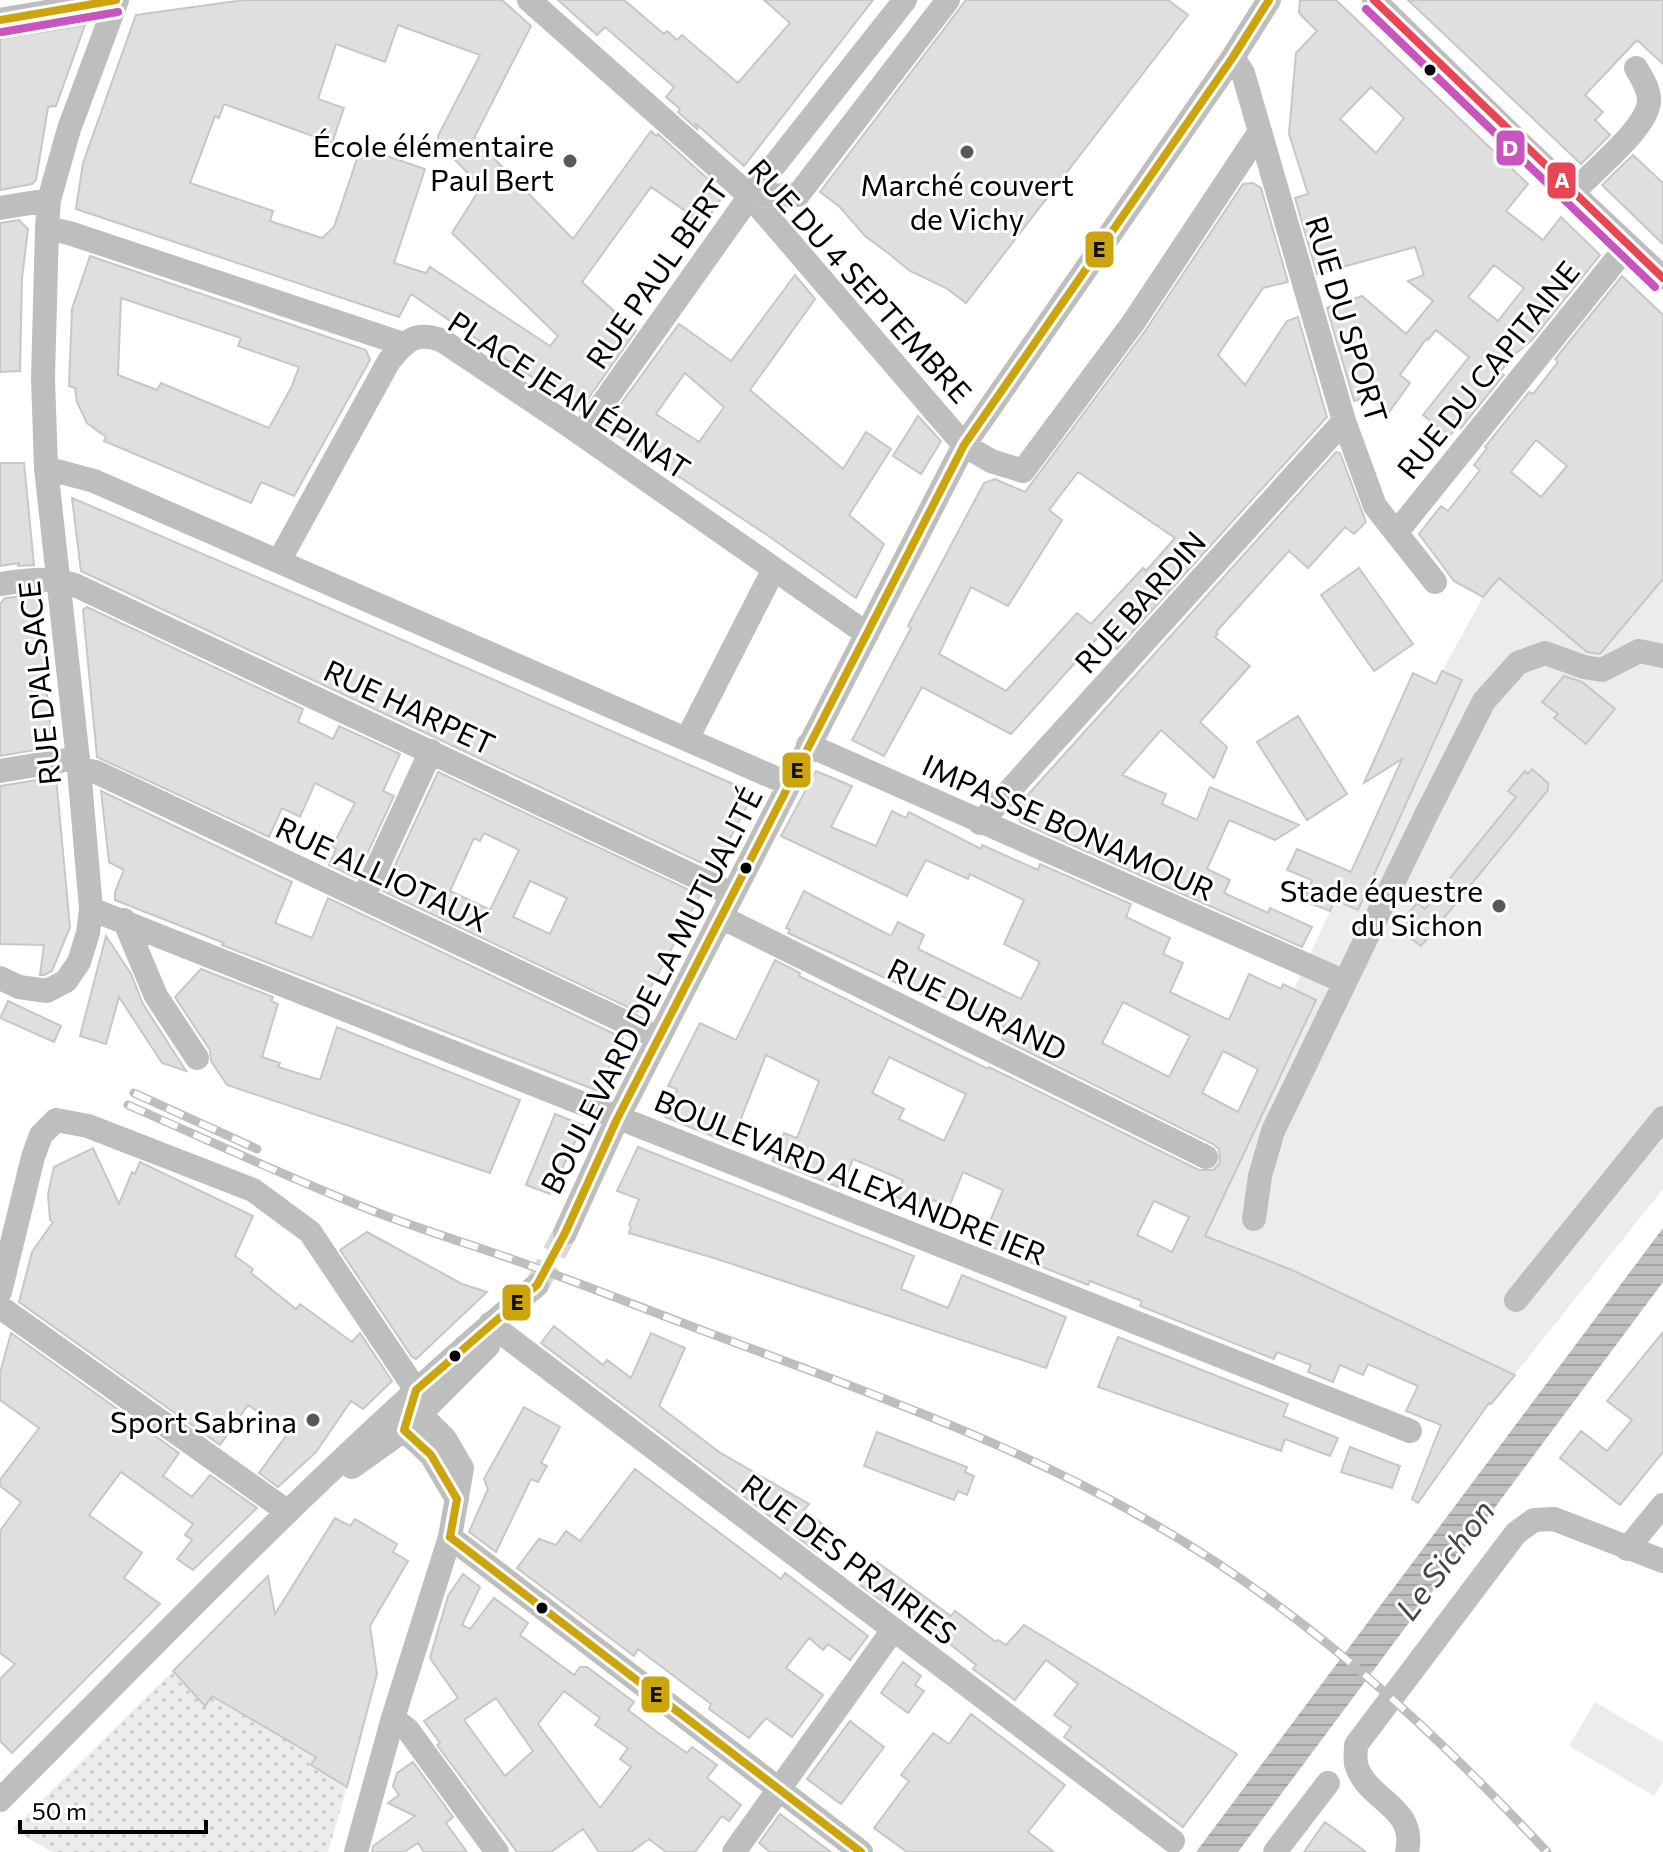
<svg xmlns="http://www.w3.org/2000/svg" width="1663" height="1852" font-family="Commissioner,sans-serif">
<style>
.green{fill:#ececec}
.park{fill:url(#park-dots)}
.water{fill:url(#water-rules)}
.building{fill:#dfdfdf;stroke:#c7c7c7;stroke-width:2;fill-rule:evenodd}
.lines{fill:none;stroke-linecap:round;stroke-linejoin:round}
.minor-tunnel{stroke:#d9d9d9;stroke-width:24;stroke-dasharray:24 12;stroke-linecap:butt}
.minor{stroke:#bebebe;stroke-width:24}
.rail-casing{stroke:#bebebe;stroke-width:9}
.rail{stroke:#fff;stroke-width:6;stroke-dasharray:18;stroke-linecap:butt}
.bus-1-casing{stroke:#fff;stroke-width:14}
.bus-2-casing{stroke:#fff;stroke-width:14}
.bus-3-casing{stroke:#fff;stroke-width:14}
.bus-1{stroke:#cba40e;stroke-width:8}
.bus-2{stroke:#c855be;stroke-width:8}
.bus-3{stroke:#e74754;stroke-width:8}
.bus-dot{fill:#000;stroke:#fff;stroke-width:3}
.poi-dot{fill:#595959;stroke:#fff;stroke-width:3}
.labels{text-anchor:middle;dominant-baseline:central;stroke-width:6;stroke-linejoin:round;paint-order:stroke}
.poi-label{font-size:30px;fill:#000;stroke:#fff;text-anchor:end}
.street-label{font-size:30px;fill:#000;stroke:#fff}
.water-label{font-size:32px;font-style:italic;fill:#444;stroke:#fff}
.line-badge{stroke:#fff;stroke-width:3}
.badge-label{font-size:22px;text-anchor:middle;font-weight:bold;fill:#fff}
.pale-badge-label{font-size:22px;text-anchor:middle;font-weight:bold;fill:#111}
</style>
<defs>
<pattern id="park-dots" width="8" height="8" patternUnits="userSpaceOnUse" patternTransform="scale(2)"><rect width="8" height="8" fill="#ececec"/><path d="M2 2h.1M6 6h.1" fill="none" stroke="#c9c9c9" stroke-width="1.8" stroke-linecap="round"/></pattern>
<pattern id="water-rules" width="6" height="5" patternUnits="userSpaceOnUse" patternTransform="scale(2)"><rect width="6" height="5" fill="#bfbfbf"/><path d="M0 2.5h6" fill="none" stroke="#a2a2a2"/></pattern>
</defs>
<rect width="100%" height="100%" fill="#fff"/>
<path class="green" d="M1663,377V1189L1491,1404L1489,1403L1467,1435L1406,1411L1439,1340L1172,1253L1330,911L1338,901L1442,671L1483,597L1594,465Z
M1595,1702L1663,1742V1782L1654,1796L1569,1746Z"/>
<path class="park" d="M173,1671L205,1706L212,1696L316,1757L311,1765L347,1787L328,1852H52L13,1829Z"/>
<path class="water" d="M1663,1228V1282L1238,1852H1196Z"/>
<path class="building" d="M244,0H502L531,26L474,138L573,239L651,131L656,136L658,134L720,190L723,196L704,224L651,187L582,282L636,331L580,410L411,294L399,317L76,209L83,163L136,15ZM398,25L480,55L438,136V142L481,187L452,233L558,336L550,346L430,267L426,273L394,263L425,169L361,147L334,227L322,238L270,221L273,211L190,183L215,116L219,118L224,104L332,143L344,108L318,99L336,44L385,62Z
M558,0H624L664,34L667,31L677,40L682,35L738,83L790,23L764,0H873L744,166L695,123L698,130L678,112L680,109L666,97L674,87L605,27L597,35Z
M966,0H1168L1188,15L966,303L946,288L910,271L888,253L865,236L839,206L820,192Z
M1300,0H1336L1528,184L1506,211L1543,240L1561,217L1600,255L1532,340L1513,356L1500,372L1504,375L1461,428L1458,425L1450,436L1423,415L1469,357L1436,330L1428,340L1427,338L1400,375L1410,383L1389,412L1368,397L1354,401L1327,308L1362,296L1406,334L1433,301L1408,281L1424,275L1415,247L1317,274L1295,198L1308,194L1289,134L1296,53L1317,31L1299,13ZM1371,87L1404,118L1376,153L1340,119ZM1494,265L1524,288L1498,321L1468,297Z
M1408,0H1663V64L1637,40L1585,95L1603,112L1595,120L1610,135L1581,164Z
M85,25L56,106L48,107L36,180L32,184L0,190V39Z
M1633,155L1663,183V244L1602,185Z
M1253,183L1261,188L1288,282L1263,288L1218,355L1245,385L1287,321L1298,317L1327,417L1117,649L1100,635L1011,734L922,687L884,756L852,740L911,628L908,626L984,483L995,479L1025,492L1145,331L1243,184ZM1078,472L1175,538L1146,571L1143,568L1091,624L1077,613L1006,691L939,654L971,587L1008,606L1062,520L1049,510Z
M19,220L28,229L22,278L20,371L0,372V223Z
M90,256L366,350L370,360L294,496L261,482L251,503L104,441L106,437L87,423L77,402L75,388L69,386L72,309ZM121,298L241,338L238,346L299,367L291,388L269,428L161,383L157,390L118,375Z
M795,275L815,299L750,390L843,469L866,432L891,449L849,515L884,544L856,598L770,537L604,427L679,324L731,361ZM685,373L724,407L699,442L656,414Z
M1622,276L1663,315V579L1600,654L1587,652L1499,578L1483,597L1454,581L1419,534L1441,506L1448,511L1462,493L1480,470L1474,465L1487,448L1485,447L1529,392L1533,394L1558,362L1555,359ZM1536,440L1567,466L1541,497L1511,472Z
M918,416L941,441L921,474L893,456Z
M1336,452L1340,453L1366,522L1354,534L1345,527L1308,568L1289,551L1216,632L1218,634L1215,637L1250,666L1200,722L1227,747L1214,778L1161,730L1122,775L1166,794L1162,804L1197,820L1210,787L1299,825L1275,840L1229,820L1207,869L1230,880L1224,893L1268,913L1270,908L1312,927L1302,947L1020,822L1016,808Z
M0,463H24L34,565L18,566L19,563L0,566Z
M72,498L308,599L754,793L717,863L706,865L81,571Z
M1359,568L1413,644L1374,671L1321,595Z
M37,595L51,735L40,749L0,756V604L5,598Z
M87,607L303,709L298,722L333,739L339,726L400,754L383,791L394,796L356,878L329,865L336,849L332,847L355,803L315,783L300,817L282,808L269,837L97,757L83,610Z
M1442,671L1462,680L1358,910L1335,900L1330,911L1304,901L1312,880L1287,870L1297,849L1351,872L1402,759L1364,783L1413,673L1436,684Z
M1564,676L1582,682L1615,709L1586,744L1554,718L1558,714L1542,702Z
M1298,716L1347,794L1307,820L1257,742Z
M1532,769L1548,783V790L1421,946L1404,933L1401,929L1404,927L1400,923L1417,903L1425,909L1516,797L1508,791L1525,771L1528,774Z
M816,771L852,786L831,827L876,846L892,811L906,818L909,812L981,849L982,845L1038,870L1040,864L1131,904L1126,917L1170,938L1163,954L1183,963L1170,992L1229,1020L1249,974L1281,989L1283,984L1316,1000L1205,1236L1292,1270L1515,1375L1491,1404L1489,1403L1418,1503L1412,1499L1441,1425L1406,1411L1418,1386L1368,1364L1363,1375L1340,1365L1333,1382L1308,1372L1311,1365L1277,1352L1274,1359L1140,1306L1142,1301L1090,1281L1088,1285L981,1243L1003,1190L963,1172L949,1207L933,1200L929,1211L896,1197L903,1180L853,1159L841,1188L772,1161L784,1133L797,1138L819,1081L766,1055L731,1144L665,1117L677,1089L668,1086L700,1023L736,1040L775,960L800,973L799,976L927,1039L988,1069L989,1067L1199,1170H1214L1220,1163L1219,1149L1213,1144L1002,1039L1007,1028L927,989L924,996L788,933L790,930L786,928L804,891L891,936L898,922L924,935L918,949L1021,999L1040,962L1004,944L1024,900L970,874L968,879L926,860L907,896L781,836ZM1123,1002L1190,1036L1169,1077L1102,1043ZM1223,1051L1258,1069L1238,1112L1202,1093ZM889,1057L966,1094L944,1141L899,1119L904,1109L872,1093ZM1154,1201L1189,1217L1172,1252L1137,1235Z
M438,772L700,895L638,1012L383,891ZM484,833L519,850L490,910L450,891L474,838L480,841ZM530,881L567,898L550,934L513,917Z
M56,777L70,927L52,971L44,975H40L44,945L0,944V786Z
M101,791L292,882L275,923L312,938L328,898L623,1038L598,1091L222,945L224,943L115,900V892L124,870L109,862Z
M106,936L131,974L143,1004L186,1071L162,1063L119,997L106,1044L80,1036Z
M201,969L273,997L271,1001L278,1004L262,1057L280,1063L278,1067L320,1080L337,1027L520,1100L490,1173L227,1085L211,1061L210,1050L175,997Z
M8,1001L61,1026L54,1042L0,1018Z
M555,1114L583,1125L550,1194L526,1185Z
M638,1147L914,1256L901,1289L948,1308L962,1275L1066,1317L1046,1368L714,1258L629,1233L631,1227L629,1225L639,1199L617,1191Z
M93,1148L119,1204L132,1172L135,1174L140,1162L253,1216L235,1256L253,1269L251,1273L296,1309L300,1304L352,1342L360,1333L392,1381L363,1409L351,1401L316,1452L278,1487L259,1473L288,1433L248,1405L220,1445L19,1302L32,1252L53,1222L50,1220L48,1194L54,1167Z
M367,1232L462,1284L487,1292L416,1359L412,1357L340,1250Z
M554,1326L603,1365L607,1360L631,1378L651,1333L685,1348L659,1406L719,1452L809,1504L804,1510L833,1532L817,1552L541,1343Z
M1663,1332V1452L1620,1505L1560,1458L1581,1431L1607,1451L1632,1420L1607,1401Z
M11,1333L179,1453L163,1476L192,1497L210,1475L257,1508L193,1570L177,1559L192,1540L185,1535L193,1524L121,1472L89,1515L142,1553L124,1578L160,1604L12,1753L0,1741V1679L15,1664L0,1653V1531L21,1502L0,1486V1480L39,1428L0,1400V1373Z
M1118,1337L1288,1404L1283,1416L1338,1438L1330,1456L1285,1439L1281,1451L1098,1387Z
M524,1407L560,1427L541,1463L547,1466L538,1482L531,1479L496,1552L469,1532L488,1489L484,1479Z
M877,1432L967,1467L965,1472L974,1476L967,1495L958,1491L954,1500L864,1466Z
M1350,1447L1400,1466L1392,1488L1341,1472Z
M635,1469L781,1579L785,1573L868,1636L850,1660L828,1644L823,1650L809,1638L786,1668L823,1695L792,1737L766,1718L749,1738L709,1709L711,1704L638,1649L634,1656L517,1568L539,1539L556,1545L566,1531L580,1541Z
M335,1518L350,1526L355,1519L397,1544L393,1552L408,1561L370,1626L377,1674L347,1787L311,1765L316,1757L212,1696L205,1706L173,1671L268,1576L275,1614Z
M877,1562L951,1616L955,1611L996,1642L998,1640L1006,1645L1024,1625L1237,1754L1183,1827L1064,1737L1071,1727L1054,1715L1078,1684L1046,1660L1015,1700L973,1669L976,1665L895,1600L890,1607L860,1585Z
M463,1574L480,1587L462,1625L470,1629L494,1598L528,1623L520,1635L574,1675L580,1667H587L634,1702L628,1710L657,1732L687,1753L692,1747L717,1765L707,1778L741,1805L729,1821L722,1816L695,1852H666L649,1839L631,1852H599L583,1829L551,1852H517L437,1745L440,1743L424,1721L458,1698L430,1658L448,1596ZM564,1691L600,1718L595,1725L628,1748L620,1759L631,1767L600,1808L538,1724ZM496,1698L533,1751L505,1776L464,1720Z
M903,1662L921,1676L915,1685L924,1691L908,1713L881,1693Z
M971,1714L1065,1785L1028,1832L1054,1852H907L874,1828L909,1781L901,1775L933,1733L949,1744Z
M850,1721L884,1747L841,1804L807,1779Z
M413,1762L453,1817L446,1823L467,1852H424L418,1843L404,1852H372L373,1846L415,1816L388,1803L399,1795L393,1786L397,1773Z
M780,1814L831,1852H770L759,1843Z
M1325,1822L1366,1852H1304Z"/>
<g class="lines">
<path class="minor-tunnel" d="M537,1285L565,1233"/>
<path class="minor" d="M529,0L750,196L964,445L991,461L1023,471L1133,323L1259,133
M1374,0L1524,147L1663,278
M0,20L116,0
M1233,57L1243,73L1344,421L1375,506L1435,582
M1573,193C1592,171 1646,130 1649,102C1650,90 1642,78 1636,68
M750,196L798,195L948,0
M0,208L49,200
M47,228L69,233L403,344
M581,434L750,196L905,0
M46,468L94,481L789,784
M1396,533L1628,245
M279,561L389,361C406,341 415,330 443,341L567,424L867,634
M0,584C28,580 50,576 77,586L732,894
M687,739L773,571
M808,745L1345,982
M79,769L96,772L659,1038
M0,771L78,758
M980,823L1344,421
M363,898L431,751
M91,909L1410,1431
M721,917L1206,1157
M124,920L156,996L197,1058
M0,978L19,987L47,991L66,981L79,962L88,933L91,909L79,769L46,468L43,378L47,228L49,200L69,129L117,0
M1254,1219L1260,1176L1273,1131L1426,815L1484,701L1518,663L1545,653L1584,667L1602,670L1639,651L1663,656
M565,1233L617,1119L964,445L1233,57L1269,0
M0,1292L33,1157L41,1135L56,1120L88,1126L253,1190L310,1232L416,1390L420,1414
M1516,1300L1663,1118
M0,1307L288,1512
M490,1324L1173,1841
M408,1416L404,1430L431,1455L457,1499
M352,1467L404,1430L488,1346
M450,1537L861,1852
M1627,1549L1663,1505
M393,1718L408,1730L497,1852
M0,1800C175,1624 347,1444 537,1285
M356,1852L393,1718L450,1537L462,1468L445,1439L420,1414
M734,1852L893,1630
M1275,1852L1328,1783
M1407,1852C1417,1805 1367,1802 1356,1764C1355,1759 1356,1751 1356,1745L1516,1533L1534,1520L1554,1519L1663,1561"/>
<g class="rail-casing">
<path id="rail" d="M134,1093L257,1149
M128,1105C208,1140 287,1177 368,1209C413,1227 460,1241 506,1257C581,1283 654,1313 728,1340C870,1393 1015,1444 1147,1520C1299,1606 1429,1725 1547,1852"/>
</g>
<use href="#rail" class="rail"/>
<g class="bus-1-casing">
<path id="bus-1" d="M0,20L116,0
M450,1537L457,1499L431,1455L404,1430L416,1390L537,1285L565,1233L617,1119L964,445L1233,57L1269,0
M450,1537L861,1852"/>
</g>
<g class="bus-2-casing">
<path id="bus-2" d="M1366,9L1655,287
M2,32L118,12"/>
</g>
<g class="bus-3-casing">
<path id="bus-3" d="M1374,0L1663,278"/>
</g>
<use href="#bus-1" class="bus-1"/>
<use href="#bus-2" class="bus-2"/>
<use href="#bus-3" class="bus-3"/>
</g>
<g class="bus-dot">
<circle cx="1430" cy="70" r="7"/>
<circle cx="746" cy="868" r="7"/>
<circle cx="455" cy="1356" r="7"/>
<circle cx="542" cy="1608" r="7"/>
</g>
<g class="poi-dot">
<circle cx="967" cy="152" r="8"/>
<circle cx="570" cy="161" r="8"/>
<circle cx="1499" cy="906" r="8"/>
<circle cx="313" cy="1420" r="8"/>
</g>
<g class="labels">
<g class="poi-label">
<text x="554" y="144">École élémentaire<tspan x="554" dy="34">Paul Bert</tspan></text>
<text x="967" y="183" text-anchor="middle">Marché couvert<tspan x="967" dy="34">de Vichy</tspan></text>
<text x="1483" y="889">Stade équestre<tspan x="1483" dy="34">du Sichon</tspan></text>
<text x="297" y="1420">Sport Sabrina</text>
</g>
<g class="street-label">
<text transform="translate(656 273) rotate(-55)">RUE PAUL BERT</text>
<text transform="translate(861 280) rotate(48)">RUE DU 4 SEPTEMBRE</text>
<text transform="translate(1348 319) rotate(73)">RUE DU SPORT</text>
<text transform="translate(1487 369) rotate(-51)">RUE DU CAPITAINE</text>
<text transform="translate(570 394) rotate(33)">PLACE JEAN ÉPINAT</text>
<text transform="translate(1139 601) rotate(-48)">RUE BARDIN</text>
<text transform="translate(38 683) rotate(-96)">RUE D'ALSACE</text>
<text transform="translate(410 706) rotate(25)">RUE HARPET</text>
<text transform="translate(1069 826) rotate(24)">IMPASSE BONAMOUR</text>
<text transform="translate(383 873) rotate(25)">RUE ALLIOTAUX</text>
<text transform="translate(650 990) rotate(-63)">BOULEVARD DE LA MUTUALITÉ</text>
<text transform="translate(978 1008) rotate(26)">RUE DURAND</text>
<text transform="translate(851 1176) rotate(22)">BOULEVARD ALEXANDRE IER</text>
<text transform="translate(850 1558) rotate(37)">RUE DES PRAIRIES</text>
</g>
<g class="water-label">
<text transform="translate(1444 1559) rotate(-53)">Le Sichon</text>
</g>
</g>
<g class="line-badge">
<rect x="1495" y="129" width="31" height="38" rx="8" fill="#c855be"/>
<rect x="1546" y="161" width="31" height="39" rx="8" fill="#e74754"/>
<rect x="1084" y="230" width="31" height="39" rx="8" fill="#cba40e"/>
<rect x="781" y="751" width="31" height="38" rx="8" fill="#cba40e"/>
<rect x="501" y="1283" width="31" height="39" rx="8" fill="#cba40e"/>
<rect x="640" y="1675" width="31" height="39" rx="8" fill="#cba40e"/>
</g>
<g class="badge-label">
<text x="1510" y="156">D</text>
<text x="1562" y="188">A</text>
</g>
<g class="pale-badge-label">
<text x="1099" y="257">E</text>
<text x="797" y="778">E</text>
<text x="517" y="1310">E</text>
<text x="656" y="1702">E</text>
</g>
<path d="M20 1820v12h186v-12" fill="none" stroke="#000000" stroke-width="4"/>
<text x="32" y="1820" font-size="24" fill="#000000" stroke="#ffffff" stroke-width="6" paint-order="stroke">50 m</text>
</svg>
